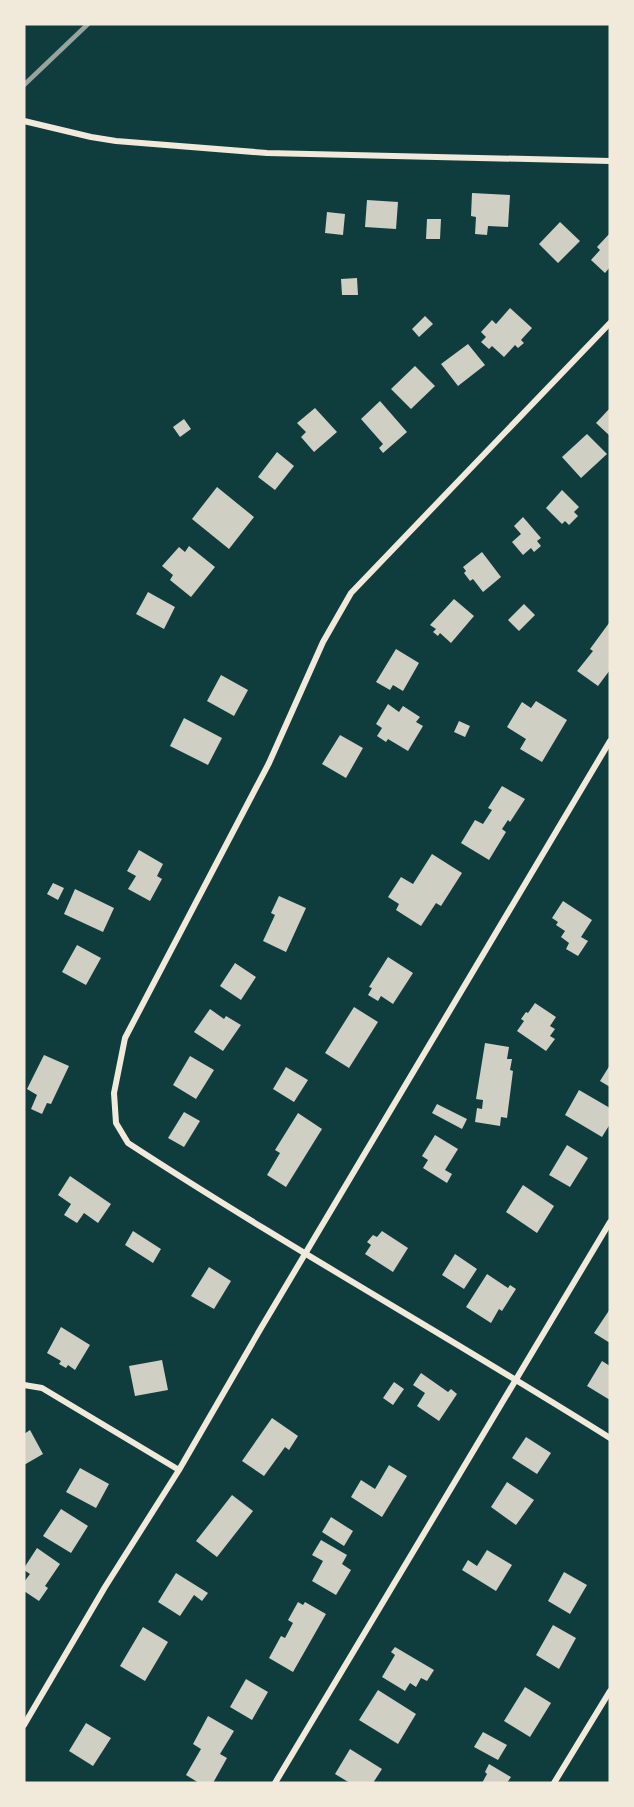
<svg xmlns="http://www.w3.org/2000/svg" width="634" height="1807" font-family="'Asap Condensed',sans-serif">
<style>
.building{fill:#cfcfc3}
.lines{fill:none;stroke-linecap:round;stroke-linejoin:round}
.minor{stroke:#f1e9da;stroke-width:6}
.rail{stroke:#97a49c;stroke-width:4.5}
</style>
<rect width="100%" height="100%" fill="#0f3d3e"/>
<path class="building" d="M472,193L510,195L508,227L488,226L487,235L475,234L476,217L471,216Z
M367,200L398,202L396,229L365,227Z
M327,212L345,214L343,235L325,233Z
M427,219H441L440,239H426Z
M560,222L580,241L558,263L539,244Z
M610,233V267L605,273L591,260L600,250L597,247Z
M357,278L358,295H342L341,279Z
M510,308L532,328L521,340L524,343L518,348L515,345L504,357L492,346L489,349L481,342L486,337L481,332L492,320L496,324Z
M425,316L433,324L419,337L412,329Z
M468,344L485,365L458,386L441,364Z
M415,366L435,386L411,409L391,389Z
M380,401L407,432L383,453L379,448L383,444L361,419Z
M315,408L337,432L314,452L301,437L306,432L297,423Z
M610,408V436L596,423Z
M184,419L191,429L180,437L173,427Z
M587,434L607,454L581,478L562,457Z
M277,452L294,466L275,490L258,477Z
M217,487L254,517L229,549L192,519Z
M562,490L579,507L574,512L578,516L569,525L565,521L562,524L546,508Z
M523,517L541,538L537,541L541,546L534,552L531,548L523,555L512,542L521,534L514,526Z
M189,546L215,567L191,597L170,580L173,575L162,566L179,547L185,552Z
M482,552L501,577L483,592L473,579L470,581L464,573L466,571L463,567Z
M148,592L175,607L164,629L136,614Z
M454,599L474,616L451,643L440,633L438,636L433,632L436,629L430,625Z
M524,604L535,615L519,631L508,620Z
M609,623L610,624V670L598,686L577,671L593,651L590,649Z
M396,649L419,663L403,691L393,685L390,690L376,682Z
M221,675L248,690L234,716L207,701Z
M536,701L567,720L542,762L520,749L526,739L507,727L522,702L531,708Z
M388,704L399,712L403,706L420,717L416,722L423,726L408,751L388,739L386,742L377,736L382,728L376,724Z
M184,718L222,738L208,765L170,746Z
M459,721L470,726L465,737L454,732Z
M340,735L363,748L346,778L322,764Z
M502,786L525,799L510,822L508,820L502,829L506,832L489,860L461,843L475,820L483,824L492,810L488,808Z
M139,850L163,864L157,876L162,879L150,901L128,889L136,876L127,871Z
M432,854L462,873L441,906L436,903L421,926L396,910L399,904L388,897L401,877L413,884Z
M53,883L64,888L58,900L47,894Z
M75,889L114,908L103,932L64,914Z
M279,896L306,908L286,952L263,941L275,915L271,913Z
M563,901L592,920L581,937L588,941L578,956L566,949L569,943L561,937L565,931L556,925L558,922L552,918Z
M77,945L101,958L86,985L62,972Z
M388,957L413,973L393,1004L381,996L378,1001L368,995L372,988L369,987Z
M235,963L256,977L241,1000L220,986Z
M535,1003L556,1017L550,1026L555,1029L550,1036L555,1039L546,1051L517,1031L524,1021L521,1019L526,1012L528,1013Z
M354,1007L378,1022L349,1068L325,1053Z
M210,1009L224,1019L226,1016L241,1025L223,1051L194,1032Z
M485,1043L509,1047L507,1059H512L510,1070L513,1071L507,1118L501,1117L500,1126L475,1122L477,1108L482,1109L483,1100L476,1099Z
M44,1055L69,1066L51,1104L47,1103L42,1114L31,1109L37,1095L27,1089Z
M190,1056L214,1070L196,1099L173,1085Z
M610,1065V1087L600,1081Z
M286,1067L308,1080L294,1102L273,1089Z
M579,1090L610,1108V1124L602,1137L565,1115Z
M437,1104L467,1119L462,1129L432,1113Z
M184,1112L200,1121L184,1147L168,1138Z
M298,1113L322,1129L286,1187L267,1175L280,1153L275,1150Z
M435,1135L458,1149L445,1170L452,1174L447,1183L423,1168L428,1160L422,1156Z
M567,1145L588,1158L570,1187L549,1175Z
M70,1176L111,1204L98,1223L84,1213L77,1223L64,1215L71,1204L58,1195Z
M523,1185L554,1206L537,1233L506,1212Z
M133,1231L161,1249L153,1263L125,1245Z
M382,1231L408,1248L393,1272L365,1254L371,1245L367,1242L373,1235L377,1237Z
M455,1254L477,1269L464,1289L442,1275Z
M209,1267L231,1281L214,1309L191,1296Z
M487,1274L508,1288L510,1285L516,1289L502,1311L499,1309L491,1323L466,1307Z
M610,1309V1343L594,1333Z
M61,1327L90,1345L75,1370L68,1365L66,1368L59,1364L61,1361L47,1353Z
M162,1360L168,1390L135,1396L129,1366Z
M602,1361L610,1366V1400L587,1386Z
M421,1373L448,1392L451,1389L457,1394L439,1421L417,1406L425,1393L413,1385Z
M394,1382L404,1389L393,1405L383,1398Z
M272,1418L298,1436L289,1450L285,1447L264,1476L242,1461Z
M30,1430L43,1454L24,1465V1434Z
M526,1437L551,1453L537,1474L512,1458Z
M389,1465L407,1476L382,1517L351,1497L361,1480L375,1489Z
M80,1468L109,1484L96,1508L66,1492Z
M507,1482L534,1500L516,1525L491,1507Z
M232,1495L253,1511L217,1557L196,1541Z
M61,1509L88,1526L71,1553L43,1536Z
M331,1517L353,1531L344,1546L322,1532Z
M321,1540L347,1555L342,1564L351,1570L336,1595L312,1581L323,1561L312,1555Z
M37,1548L60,1564L45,1586L48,1588L39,1601L24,1591V1582L30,1574L24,1570V1568Z
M487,1550L512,1565L496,1591L462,1570L468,1560L477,1566Z
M564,1572L587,1585L570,1614L548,1601Z
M176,1573L208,1593L202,1601L194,1595L180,1616L158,1602Z
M298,1602L303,1605L305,1602L326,1614L293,1672L269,1658L281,1636L285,1638L293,1623L288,1620Z
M553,1625L576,1638L559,1669L536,1655Z
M143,1627L168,1642L145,1681L120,1666Z
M395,1647L434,1670L427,1681L421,1678L416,1687L410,1683L405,1691L382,1677L395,1655L391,1652Z
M246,1679L268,1692L252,1720L230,1707Z
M525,1687L551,1703L530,1737L504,1721Z
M378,1690L416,1714L398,1744L359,1720Z
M208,1716L234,1731L220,1754L227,1758L213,1783H199L186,1775L201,1749L193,1744Z
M86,1723L111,1738L93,1766L69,1751Z
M483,1732L507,1745L498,1760L474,1747Z
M350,1749L382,1769L373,1783H350L335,1774Z
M489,1764L511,1777L507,1783H482L487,1774L485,1772Z"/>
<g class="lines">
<path class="minor" d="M24,121L91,137L116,141L267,153L610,161
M610,323L351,593L323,642L269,763L125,1038L114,1093L116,1123L128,1143C286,1246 451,1338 610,1438
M24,1385L42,1388L179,1470
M24,1725L105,1587L179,1470L261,1328L610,741
M275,1783L610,1222
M554,1783L610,1691"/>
<path class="rail" d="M24,85L88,24"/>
</g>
<rect width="634" height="1807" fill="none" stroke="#f1e9da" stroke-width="51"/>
</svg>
